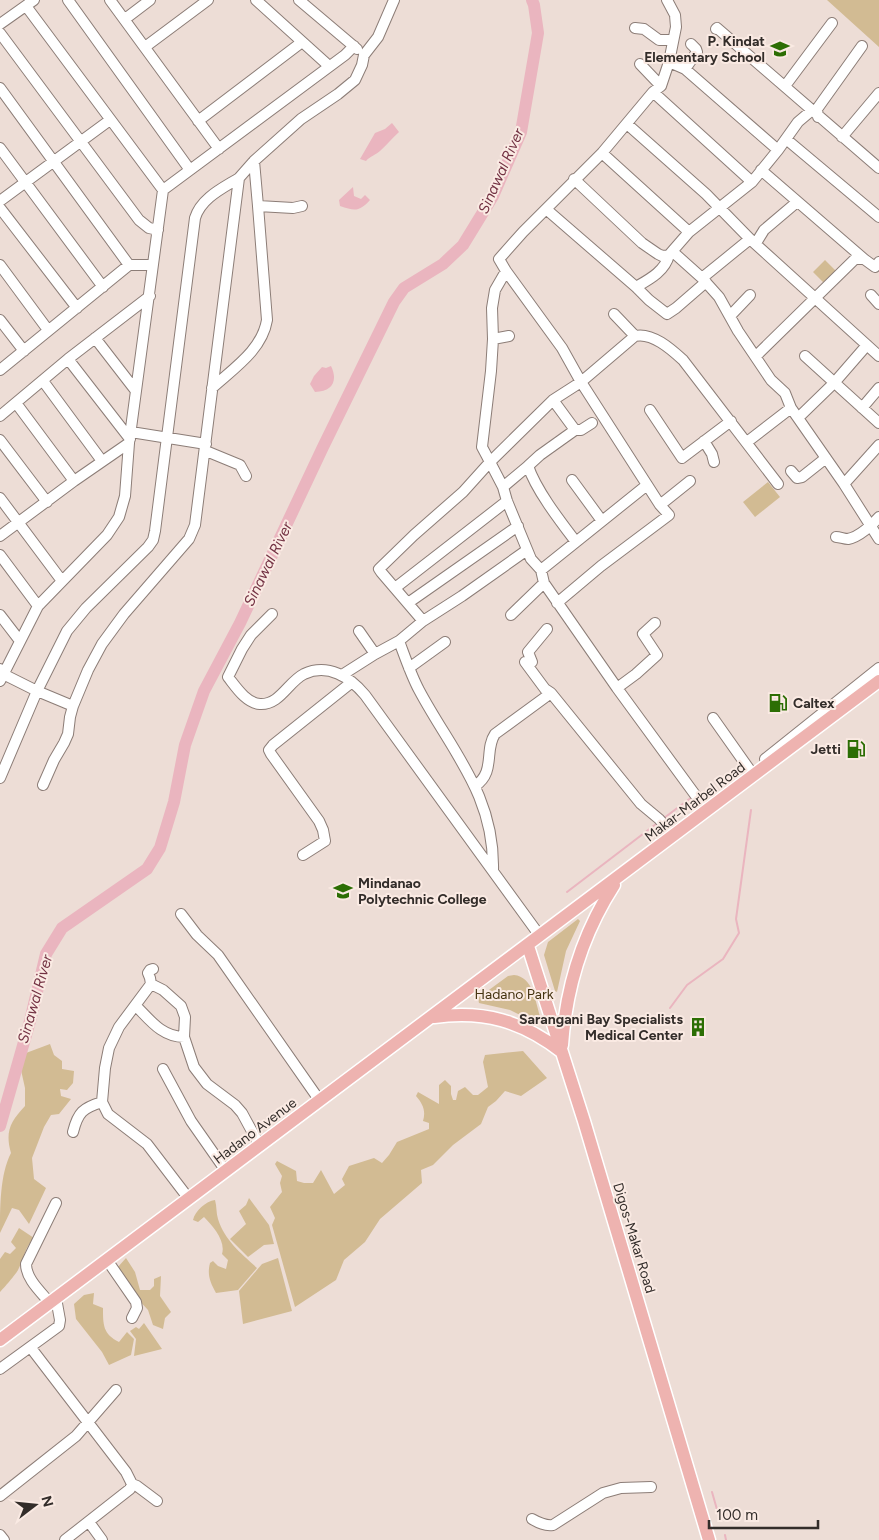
<svg xmlns="http://www.w3.org/2000/svg" width="879" height="1540" font-family="Figtree,sans-serif">
<style>
.green{fill:#d2bb93}
.water{fill:#eab5bf}
.lines{fill:none;stroke-linecap:round;stroke-linejoin:round}
.stream{stroke:#eab5bf;stroke-width:2}
.river{stroke:#eab5bf;stroke-width:12}
.minor-casing{stroke:#8c7d77;stroke-width:12}
.major-casing{stroke:#fff;stroke-width:15}
.minor{stroke:#fff;stroke-width:10}
.major{stroke:#eeb3b0;stroke-width:12}
.labels{text-anchor:middle;dominant-baseline:central;stroke-width:4;stroke-linejoin:round;paint-order:stroke}
.poi-label{font-size:14px;font-weight:bold;fill:#332d2a;stroke:#faeae3;text-anchor:end}
.street-label{font-size:14px;fill:#332d2a;stroke:#faeae3}
.park-label{font-size:14px;fill:#463411;stroke:#faeae3}
.water-label{font-size:15px;font-style:italic;fill:#733243;stroke:#faeae3}
</style>
<rect width="100%" height="100%" fill="#edddd6"/>
<path class="green" d="M827,0H879V47Z
M825,260L837,272L825,284L813,272Z
M768,482L780,497L755,517L743,502Z
M578,919L580,921L566,951L557,992L555,991L544,955L548,942Z
M514,975C533,977 535,1000 540,1016L537,1021L534,1022L510,1010L479,1003L478,998L508,976Z
M50,1044L54,1055L62,1061V1069L74,1071L73,1083L67,1090L60,1089L61,1096L71,1099L59,1114L51,1115L44,1127L32,1158L34,1179L46,1188L29,1224L19,1210L12,1208L0,1233C0,1207 0,1174 11,1153C5,1132 10,1122 25,1106V1088L21,1070L26,1053Z
M523,1051L547,1078L521,1096L505,1091L496,1101L488,1107L481,1124L453,1145L433,1165L421,1170L422,1183L380,1219L365,1242L344,1260L336,1280L295,1307L272,1225L275,1218L270,1207L282,1192L280,1183L282,1176L275,1164L277,1161L296,1171L297,1181L304,1183H313L321,1170L334,1194L345,1185L342,1179L349,1166L374,1158L382,1163L389,1155L397,1142L429,1129V1123L423,1121C426,1111 423,1104 416,1096L418,1092L439,1104V1085L445,1080L451,1086V1094L453,1100H456L458,1091L465,1087L473,1095H478L488,1087L483,1062L485,1055Z
M249,1198L269,1225L274,1244L264,1245L248,1257L230,1239L246,1224L239,1211L246,1205Z
M215,1200C217,1207 216,1213 218,1219C225,1241 241,1253 257,1268L238,1290L216,1293C210,1282 207,1275 210,1263L213,1261L218,1266L226,1269L228,1260L222,1254C226,1241 213,1226 204,1217L198,1222L193,1220C195,1211 206,1201 215,1200Z
M19,1228L34,1238C24,1248 25,1257 18,1270C16,1274 4,1288 0,1292V1259L5,1252L10,1254L16,1248L11,1242Z
M126,1258L135,1272L140,1290H150L154,1286V1279L161,1276L160,1296L171,1312L165,1318L163,1329L153,1325L148,1310L136,1297L117,1268Z
M278,1258L292,1311L243,1324L239,1291L262,1264Z
M94,1293L93,1304L103,1308C103,1325 103,1334 119,1342L127,1332L134,1339L131,1355L109,1365L102,1352L76,1319L74,1304L84,1295Z
M144,1323L162,1349L134,1356L136,1339L130,1331L136,1327L139,1329Z"/>
<path class="water" d="M392,123L399,132C392,138 387,145 380,151C376,155 370,156 366,161L360,159L375,133L385,129Z
M353,187L354,196L361,199L365,195L370,200C359,212 355,211 340,206L339,200Z
M331,366C338,380 333,392 315,392L310,384L314,376L322,367L326,368Z"/>
<g class="lines">
<path class="stream" d="M664,818L692,797
M567,892L656,824
M670,1008L687,985L723,959L739,933L736,919L751,810
M712,1492L718,1513
M725,1535L726,1540"/>
<path class="river" d="M0,1126L30,1021L46,954L62,928L147,869L160,848L174,802L185,745L204,691L240,623L323,447L394,302L404,288L443,264L463,245L493,196L521,132L538,33L534,5L532,0"/>
<g class="minor-casing">
<path id="minor" d="M68,0L190,170
M110,0L219,149
M256,0L329,66
M299,0L357,49
M667,0L675,15L676,27L669,62L661,86L653,92L752,182
M26,6L163,190
M125,19L150,0
M0,24L34,0
M635,28L644,29L659,40H673
M716,29L717,28L879,168
M0,33L139,220L149,228L158,230
M145,47L208,0
M669,62L685,69L778,150
M640,64L661,86
M685,69L697,52L696,49L691,44
M785,86L832,23
M0,88L129,265H152
M818,117L817,109L862,46
M198,121L302,42
M627,124L706,194L750,239L879,356
M842,137L879,93
M786,139L879,217
M0,148L103,287
M602,153L689,232
M254,161L258,206L293,208L302,206
M761,170L864,259
M574,179L642,243L658,254L662,256L669,255L689,232L752,182L778,150L798,122L811,111
M0,201L110,120
M0,208L77,308
M546,209L636,287L649,300L667,314L676,308L706,282
M756,243L764,230L797,202
M673,252L702,278L719,297L738,331L771,380L785,393L791,408L844,484L879,539
M0,265L48,330
M702,278L750,239
M636,287C650,279 665,271 669,255
M871,295L879,304
M614,314L635,336
M730,316L750,295
M0,320L24,351
M95,338L136,391
M493,339L509,336
M756,356L855,259H864L875,267L879,262
M805,356L879,423
M68,359L130,439
M0,370L129,265
M43,381L102,461
M212,388C234,368 262,350 267,320L258,206
M553,400L575,430L540,455L528,466C536,490 560,521 576,542
M16,403L74,481
M862,408L879,388
M650,410L682,458L731,421
M0,416L68,359L150,296
M798,418L834,383L867,345
M575,430H581L592,423
M131,432L206,444
M0,440L47,502
M704,441L712,454L714,462
M747,442L791,408
M206,451L240,465L246,476
M791,471L797,478L802,477L826,458
M572,480L602,521
M844,484L879,445
M503,487L528,466
M0,498L62,581
M660,505L690,481
M0,536L74,481L129,443
M836,537C840,537 844,539 848,539C859,537 872,525 879,517
M0,555L38,606
M541,570L647,485
M395,588L507,501
M408,603L518,526
M557,603L601,566L669,515L660,505L581,382L562,348L506,271L499,259L523,232L602,153L653,92
M272,614L251,635L242,649L228,677C236,687 246,703 260,704C280,705 288,682 304,674C328,663 350,677 365,695L540,936
M0,615L20,641
M511,615L544,583
M423,621L381,572L379,569L414,535L463,492L490,462L482,447L491,371L493,339L492,308L495,290L506,271
M359,631L375,654
M399,641C405,657 411,675 419,690C452,752 495,795 493,871
M525,662H532L528,652L547,629
M525,662L545,689L551,693
M409,668L445,642
M0,669L3,674L37,691L73,706
M342,675L375,654L399,641L423,621L462,596L527,550
M0,681L38,606L107,535L119,517L125,496L129,443L163,190L345,55L354,46
M617,688L636,674L657,655L643,634L655,623
M713,718L754,776
M765,759L879,668
M0,778L37,691L67,631L86,608L148,547L153,540L155,531L195,218C201,198 223,188 239,178
M43,785L54,760L64,743L68,734L70,717L73,706L88,670L102,644L124,614L189,539L195,525L239,178L254,161L301,119L338,94L355,80L362,65L364,55L378,37L394,0
M475,786C496,772 484,750 495,734L551,693L641,804L659,819L674,836
M707,811L617,688L544,583L541,570L531,559L507,501L503,487L490,462L553,400L581,382L635,336C652,332 671,349 683,360L778,484
M303,855L325,841L323,830L319,821L271,754L269,750L273,745L352,682
M181,914L197,935L218,955L320,1101
M153,969L150,970L148,973L150,978L151,984L119,1027L109,1048L105,1068L102,1102L108,1114L147,1144L189,1199
M151,984L163,990L181,1006L185,1017L184,1037L194,1067L207,1084L235,1105L242,1113L260,1146
M136,1006C150,1020 162,1037 184,1037
M163,1069L191,1121L226,1171
M73,1132C78,1112 83,1108 102,1102
M107,1260L136,1302L137,1308L132,1318
M50,1303C41,1292 26,1279 26,1264L56,1203
M31,1348L126,1472L132,1484L137,1486L157,1501
M0,1369L59,1326L60,1320L56,1298
M0,1496L76,1436L116,1390
M532,1519C539,1523 545,1526 553,1525L603,1493L621,1488L651,1487
M89,1522L102,1540
M0,1535L4,1540
M65,1540L130,1489L132,1484"/>
</g>
<g class="major-casing">
<path id="major" d="M528,946L584,1121L709,1540
M434,1017C484,1010 522,1021 562,1052
M562,1045C566,988 583,933 614,885
M0,1340L879,681"/>
</g>
<use href="#minor" class="minor"/>
<use href="#major" class="major"/>
</g>
<defs>
<g id="school-bare" transform="scale(1.5)"><path d="M0-5L7-2L0 1L-7-2ZM-4 1L0 2.5L4 1V4Q0 6-4 4Z" fill="#2c6e04" stroke="#faeae3" stroke-width="2.5" paint-order="stroke"/></g>
<g id="fuel-bare" transform="scale(1.5)"><path d="M-5.5-6h7V0h2V4h1.3V-2.5L3-4.5l.8-.8L6-3V5H2.5V1h-1V6h-7ZM-4.2-4.7v3.2H.2V-4.7Z" fill="#2c6e04" stroke="#faeae3" stroke-width="2.5" paint-order="stroke"/></g>
<g id="university-bare" transform="scale(1.5)"><path d="M0-5L7-2L0 1L-7-2ZM-4 1L0 2.5L4 1V4Q0 6-4 4Z" fill="#2c6e04" stroke="#faeae3" stroke-width="2.5" paint-order="stroke"/></g>
<g id="building-bare" transform="scale(1.5)"><path d="M-4-6H4V6H1V3H-1V6H-4ZM-2.5-4.3h1.7v1.8h-1.7ZM.8-4.3h1.7v1.8H.8ZM-2.5-1h1.7V.8h-1.7ZM.8-1h1.7V.8H.8Z" fill="#2c6e04" stroke="#faeae3" stroke-width="2.5" paint-order="stroke"/></g>
</defs>
<g fill-rule="evenodd">
<use href="#school-bare" x="780" y="49"/>
<use href="#fuel-bare" x="778" y="703"/>
<use href="#fuel-bare" x="856" y="749"/>
<use href="#university-bare" x="343" y="891"/>
<use href="#building-bare" x="698" y="1027"/>
</g>
<g class="labels">
<g class="poi-label">
<text x="765" y="41">P. Kindat<tspan x="765" dy="16">Elementary School</tspan></text>
<text x="793" y="703" text-anchor="start">Caltex</text>
<text x="841" y="749">Jetti</text>
<text x="358" y="883" text-anchor="start">Mindanao<tspan x="358" dy="16">Polytechnic College</tspan></text>
<text x="683" y="1019">Sarangani Bay Specialists<tspan x="683" dy="16">Medical Center</tspan></text>
</g>
<g class="street-label">
<text transform="translate(695 802) rotate(-37)">Makar-Marbel Road</text>
<text transform="translate(255 1131) rotate(-37)">Hadano Avenue</text>
<text transform="translate(634 1238) rotate(73)">Digos-Makar Road</text>
</g>
<g class="park-label">
<text x="514" y="994">Hadano Park</text>
</g>
<g class="water-label">
<text transform="translate(501 171) rotate(-66)">Sinawal River</text>
<text transform="translate(268 564) rotate(-64)">Sinawal River</text>
<text transform="translate(35 999) rotate(-74)">Sinawal River</text>
</g>
</g>
<g transform="translate(35 1505) rotate(74)" stroke="#faeae3" stroke-width="4" paint-order="stroke">
<path d="M0-4L9 19L0 12L-9 19Z" fill="#332d2a"/>
<text y="-8" font-size="14" font-weight="bold" text-anchor="middle" fill="#332d2a">N</text>
</g>
<path d="M709 1520v8h109v-8" fill="none" stroke="#332d2a" stroke-width="2.5"/>
<text x="716" y="1520" font-size="15" fill="#332d2a" stroke="#faeae3" stroke-width="4" paint-order="stroke">100 m</text>
</svg>
